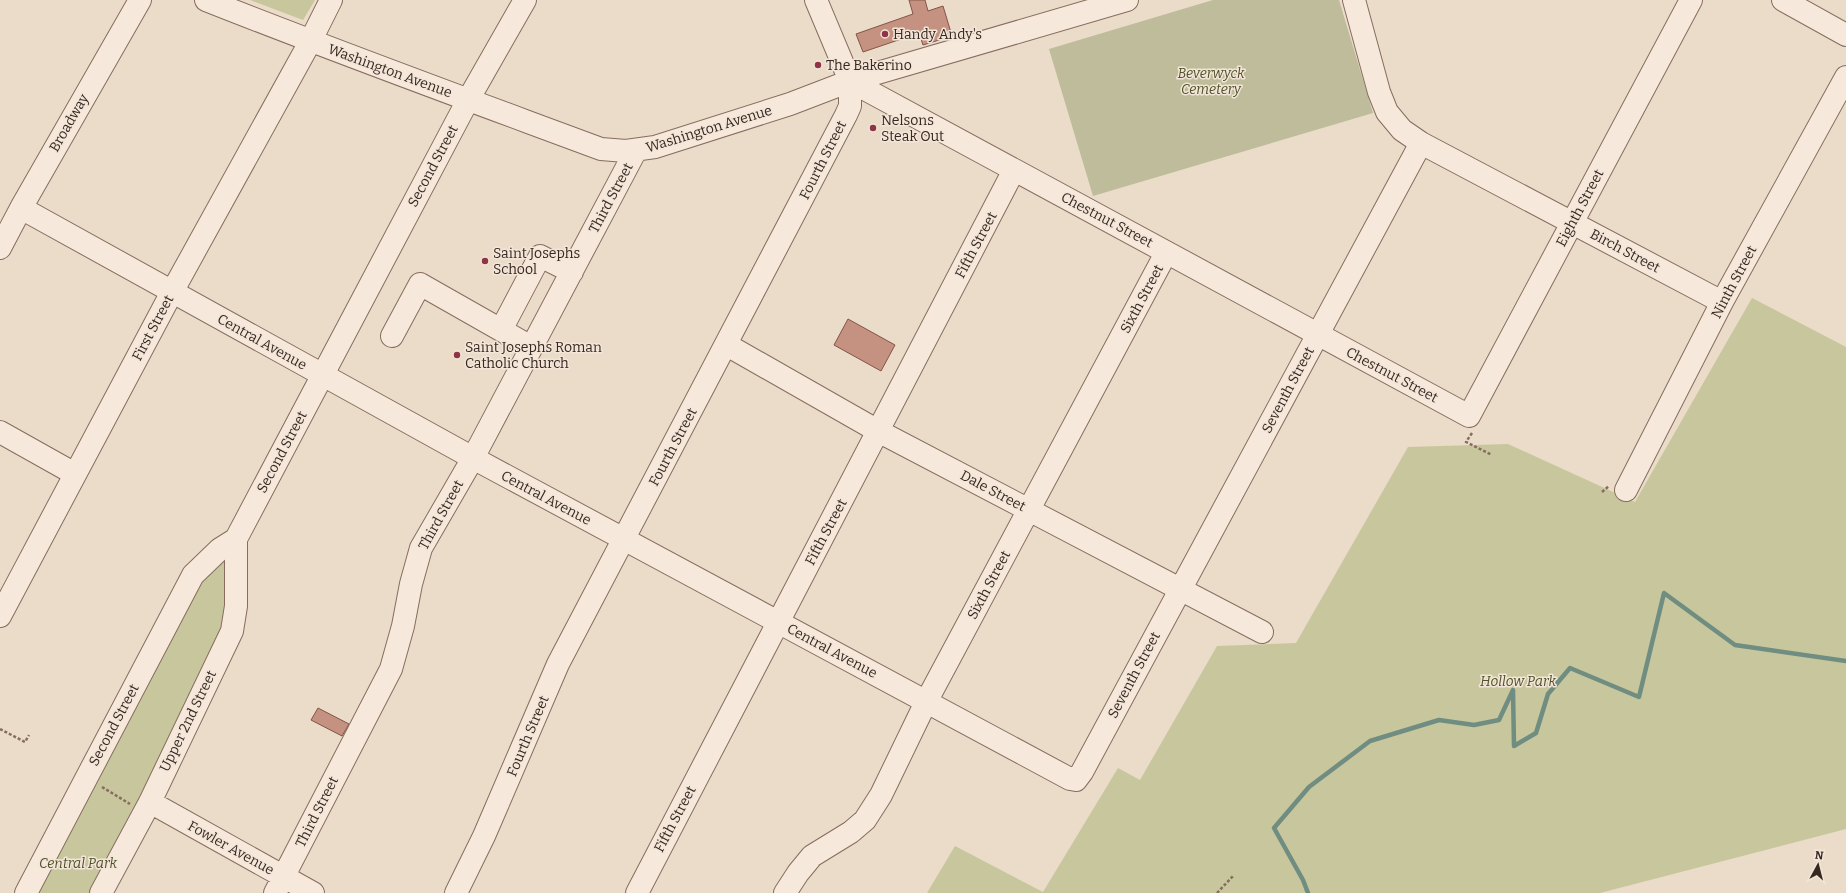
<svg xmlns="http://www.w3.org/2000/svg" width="1846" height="893" font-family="Bitter,serif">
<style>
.green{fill:#c8c69d}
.cemetery{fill:#bebc9b}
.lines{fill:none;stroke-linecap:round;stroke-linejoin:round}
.stream{stroke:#708d81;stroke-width:4.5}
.building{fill:#c59282;stroke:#835447}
.minor-casing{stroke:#866d5f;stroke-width:24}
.path{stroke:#866d5f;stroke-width:2.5;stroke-dasharray:3 2;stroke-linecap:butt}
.minor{stroke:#f6e9db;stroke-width:22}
.poi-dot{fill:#8f3445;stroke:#f3e6d8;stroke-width:1.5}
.labels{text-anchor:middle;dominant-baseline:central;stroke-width:3;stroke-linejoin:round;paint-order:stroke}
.poi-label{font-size:14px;fill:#372821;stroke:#f3e6d8;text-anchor:start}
.street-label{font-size:14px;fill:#372821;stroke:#f3e6d8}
.park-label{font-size:14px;font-style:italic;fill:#4f522a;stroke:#f3e6d8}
</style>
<rect width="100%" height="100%" fill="#ebdbc9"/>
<path class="green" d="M250,0H315L303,20Z
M1752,298L1846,347V829L1600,893H927L955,846L1043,892L1118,768L1140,780L1217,646L1296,643L1408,447L1508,444L1635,502Z
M228,557L223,635L90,893H34L200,581Z"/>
<path class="cemetery" d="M1213,0H1339L1373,113L1093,196L1049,49Z"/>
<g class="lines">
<path class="stream" d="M1308,893L1303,880L1274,828L1309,787L1370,741L1439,720L1474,725L1499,720L1513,690L1514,746L1536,733L1548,694L1570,668L1639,697L1664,593L1735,645L1846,661"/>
</g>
<path class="building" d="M909,0H925L928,11L943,6L952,36L923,45L919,33L863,52L856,34L913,14Z
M848,319L895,345L881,371L834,345Z
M318,708L349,724L342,736L311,720Z"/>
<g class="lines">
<g class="minor-casing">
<path id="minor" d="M206,0C337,52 469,100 601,149L626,151L655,147L790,104L850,81L1127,0
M1354,0L1379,92L1387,112L1402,130L1421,143L1722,302
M1783,0L1846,35
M850,81L1469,416L1691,0
M21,208L473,458L1070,779L1076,780L1082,772L1421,143
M0,248L21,208L140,0
M501,330L540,256L572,272
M392,336L420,284L531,347
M727,345L878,431L1262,632
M0,432L75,474
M1626,490L1722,302L1846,77
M0,616L172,292L310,42L331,0
M150,802L313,893
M26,893L193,575L220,549L236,539L468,100L525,0
M101,893L150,802L232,631L236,606V539
M275,893L391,669L403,626L411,584L421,548L473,458L636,150
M456,893L484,836L558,664L846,115L850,106V81L816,0
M637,893L1014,170
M785,893L798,873L812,856L851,832L865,820L881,795L926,702L1166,253"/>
</g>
<path class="path" d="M1472,433L1466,442L1492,455
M1602,492L1609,486
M0,729L25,742L29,735
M102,787L130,804
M1217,893L1234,875"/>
<use href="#minor" class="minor"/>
</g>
<g class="poi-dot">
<circle cx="885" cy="34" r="4"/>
<circle cx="818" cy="65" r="4"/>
<circle cx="873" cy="128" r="4"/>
<circle cx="485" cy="261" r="4"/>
<circle cx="457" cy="355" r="4"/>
</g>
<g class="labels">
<g class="poi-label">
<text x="893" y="34">Handy Andy's</text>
<text x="826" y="65">The Bakerino</text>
<text x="881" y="120">Nelsons<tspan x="881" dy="16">Steak Out</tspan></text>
<text x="493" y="253">Saint Josephs<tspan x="493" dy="16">School</tspan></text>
<text x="465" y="347">Saint Josephs Roman<tspan x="465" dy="16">Catholic Church</tspan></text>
</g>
<g class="street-label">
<text transform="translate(390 71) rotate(20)">Washington Avenue</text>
<text transform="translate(69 123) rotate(-60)">Broadway</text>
<text transform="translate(709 129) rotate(-17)">Washington Avenue</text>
<text transform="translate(823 160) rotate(-63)">Fourth Street</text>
<text transform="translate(433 166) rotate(-62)">Second Street</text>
<text transform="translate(611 198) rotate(-62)">Third Street</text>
<text transform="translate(1580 208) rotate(-62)">Eighth Street</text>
<text transform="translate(1107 220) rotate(28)">Chestnut Street</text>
<text transform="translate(976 245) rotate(-62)">Fifth Street</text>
<text transform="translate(1625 251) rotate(28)">Birch Street</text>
<text transform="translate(1734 282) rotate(-62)">Ninth Street</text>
<text transform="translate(1142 299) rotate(-62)">Sixth Street</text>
<text transform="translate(153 328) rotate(-62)">First Street</text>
<text transform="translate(262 342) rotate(29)">Central Avenue</text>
<text transform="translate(1392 375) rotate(28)">Chestnut Street</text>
<text transform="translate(1288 390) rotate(-62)">Seventh Street</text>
<text transform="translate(673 447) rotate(-62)">Fourth Street</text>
<text transform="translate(282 452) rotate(-62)">Second Street</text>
<text transform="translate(993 491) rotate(28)">Dale Street</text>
<text transform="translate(546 498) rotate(28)">Central Avenue</text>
<text transform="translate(441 515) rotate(-61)">Third Street</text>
<text transform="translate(826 532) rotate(-62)">Fifth Street</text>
<text transform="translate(989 585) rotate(-62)">Sixth Street</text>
<text transform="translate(832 651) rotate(28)">Central Avenue</text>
<text transform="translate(1134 675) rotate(-62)">Seventh Street</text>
<text transform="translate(188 721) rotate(-64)">Upper 2nd Street</text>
<text transform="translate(114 725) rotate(-62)">Second Street</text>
<text transform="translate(528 736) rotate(-67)">Fourth Street</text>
<text transform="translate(317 812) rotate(-63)">Third Street</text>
<text transform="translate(675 819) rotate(-62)">Fifth Street</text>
<text transform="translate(231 848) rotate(29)">Fowler Avenue</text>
</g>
<g class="park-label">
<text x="1211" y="73">Beverwyck<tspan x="1211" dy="16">Cemetery</tspan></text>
<text x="1518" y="681">Hollow Park</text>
<text x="78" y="863">Central Park</text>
</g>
</g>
<g transform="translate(1818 865) rotate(7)" stroke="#f3e6d8" stroke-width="3" paint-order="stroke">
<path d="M0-3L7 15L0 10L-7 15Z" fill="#372821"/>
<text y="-6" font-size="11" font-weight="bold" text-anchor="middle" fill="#372821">N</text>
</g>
</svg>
